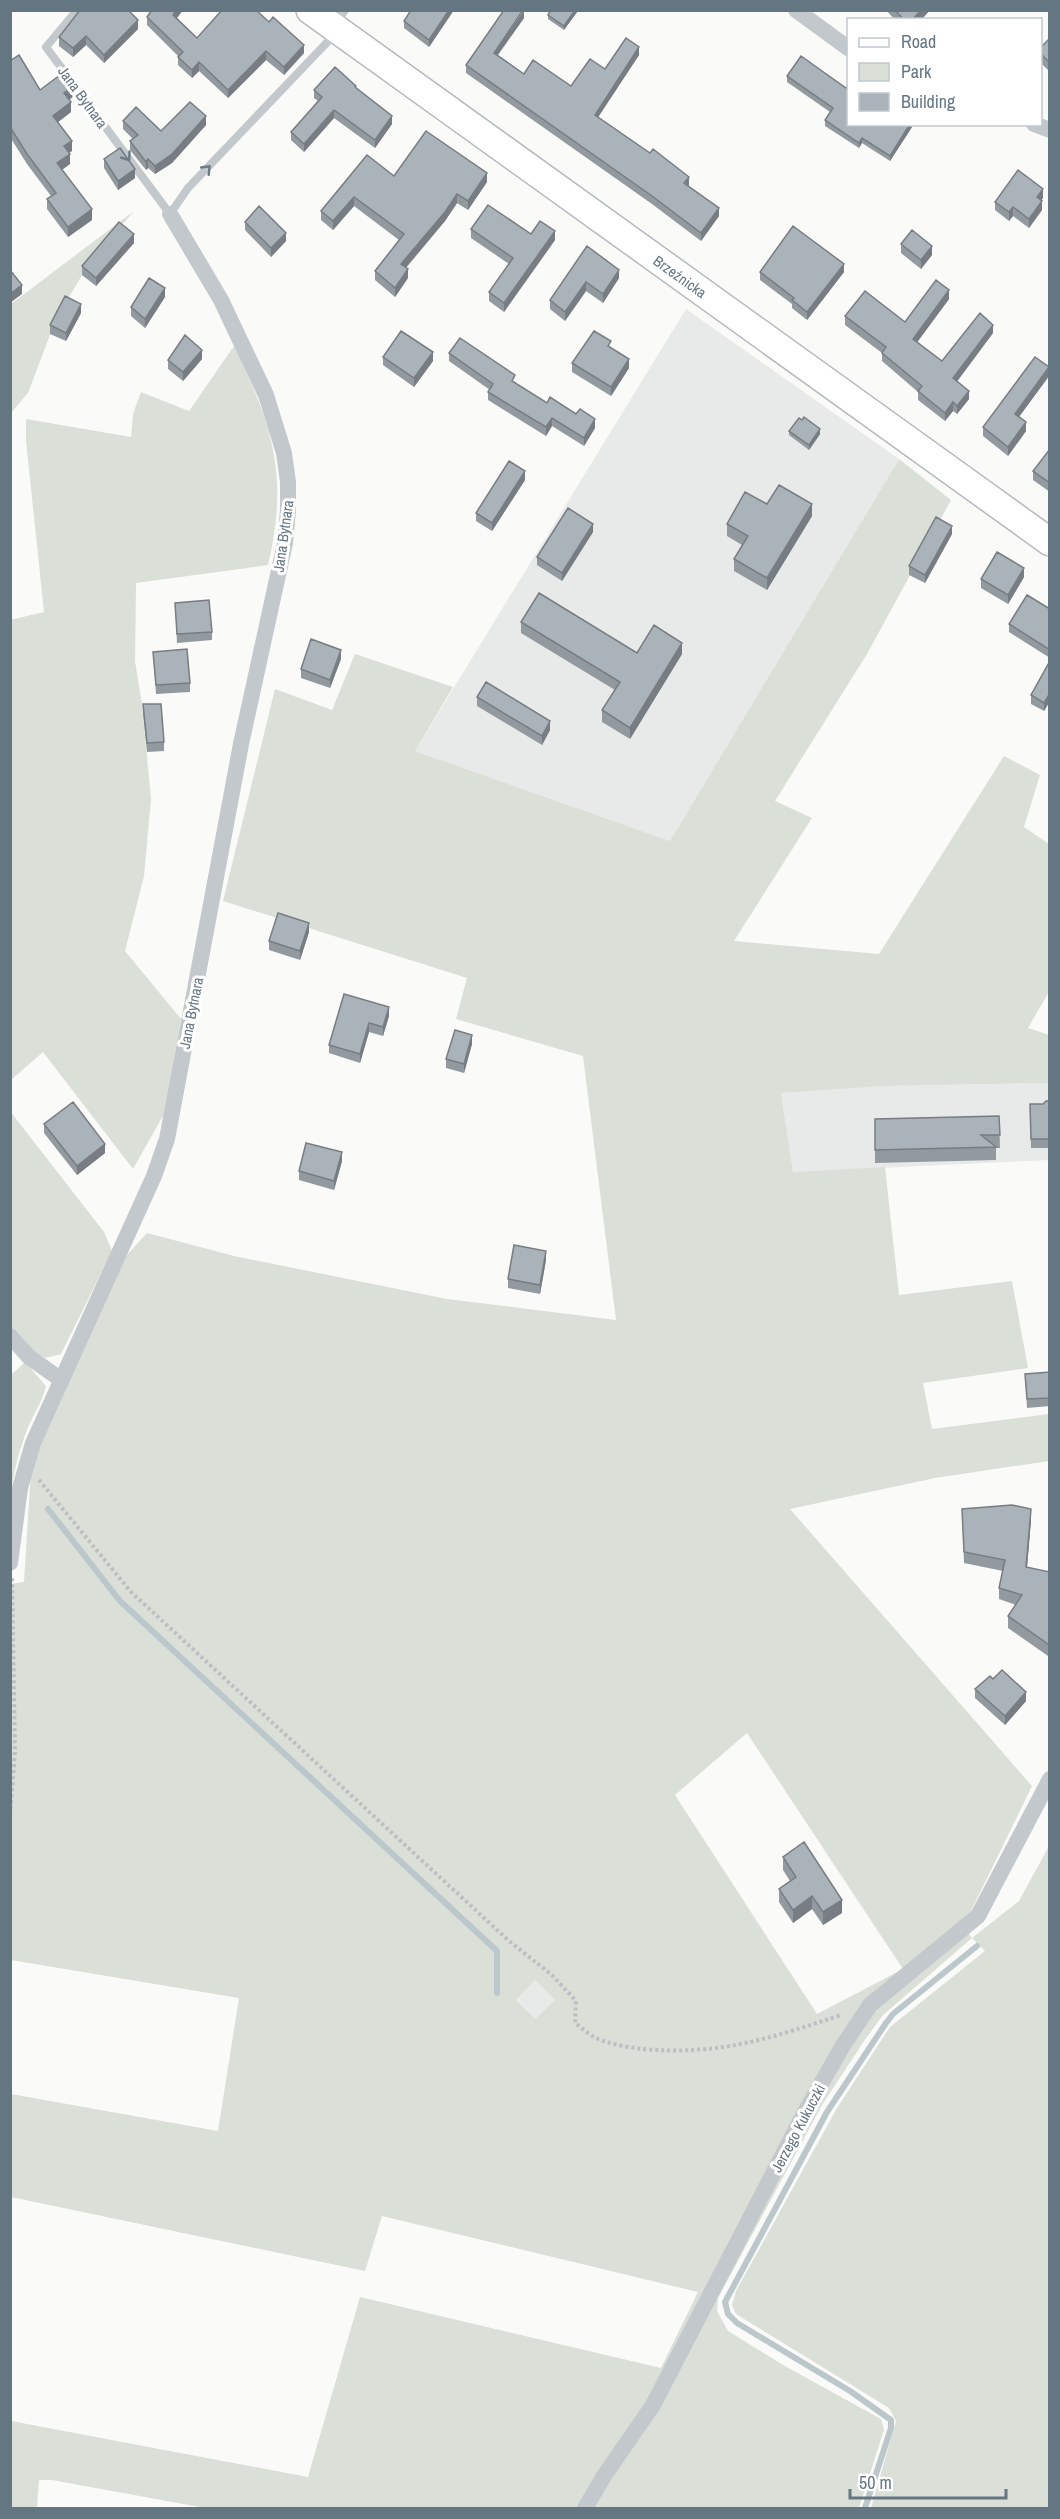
<svg xmlns="http://www.w3.org/2000/svg" width="1060" height="2519" font-family="'Archivo Narrow',sans-serif">
<style>
.built{fill:#e8e9e9}
.green{fill:#dadfd7;fill-rule:evenodd}
.lines{fill:none;stroke-linecap:round;stroke-linejoin:round}
.stream{stroke:#bbc7cb;stroke-width:6}
.primary-casing{stroke:#b5babe;stroke-width:30}
.path{stroke:#bbbfc2;stroke-width:4;stroke-dasharray:3 3;stroke-linecap:butt}
.lane{stroke:#c3c8cc;stroke-width:8}
.street{stroke:#c3c8cc;stroke-width:16}
.primary{stroke:#fff;stroke-width:27}
.wall{fill:#929a9f}
.shaded-wall{fill:#777d82}
.building{fill:#aab3b9;stroke:#777d82;stroke-width:1.5}
.oneway{stroke:#6a7a87}
.labels{text-anchor:middle;dominant-baseline:central;stroke-width:6;stroke-linejoin:round;paint-order:stroke}
.street-label{font-size:15px;fill:#657683;stroke:#fff}
</style>
<rect width="100%" height="100%" fill="#fafaf8"/>
<path class="built" d="M686,309L899,459L670,841L415,751Z
M1047,1083H1050L1049,1160L793,1172L781,1093L886,1086Z
M535,1980L555,2000L535,2020L516,2000Z"/>
<path class="green" d="M134,211L88,265L56,319L28,393L11,413V304Z
M234,346C273,426 289,477 268,565L136,583L135,661L142,704L151,799L144,876L125,951L181,1019L164,1114L133,1169L43,1052L11,1080L10,620L44,612L26,441V419L131,437L133,414L141,392L189,411Z
M899,459L951,500L867,654L775,801L812,818L734,941L879,954L1004,756L1040,775L1024,827L1049,844L1050,990L1028,1028L1049,1035V1083L886,1086L781,1093L793,1172L885,1167L899,1295L1012,1281L1028,1368L923,1383L932,1429L1049,1414V1461L935,1478L790,1509L1032,1786L970,1913L962,1924L972,1938L1019,1901L1049,1846V2508H871L896,2421L889,2408L736,2314L732,2305L736,2291L837,2108L890,2027L985,1951L972,1938L883,2015L864,2041L822,2105L718,2298L717,2311L728,2331L783,2365L881,2419L884,2430L859,2508H205L52,2480H39L37,2508H11V2421L308,2477L360,2297L661,2368L698,2292L382,2216L365,2271L11,2197V2094L218,2131L239,1998L11,1960L10,1584L24,1582L31,1470L46,1426L126,1256L147,1233L234,1256L447,1299L616,1320L583,1056L456,1019L467,978L223,901L275,689L332,710L355,654L453,687L415,751L670,841ZM747,1733L903,1969L817,2014L675,1795ZM535,1980L555,2000L535,2019L516,2000Z
M10,1111L104,1232L112,1251L61,1354L46,1358L34,1353L11,1328Z
M25,1362L46,1386C42,1403 33,1414 27,1430C19,1450 13,1474 11,1495V1375Z"/>
<g class="lines">
<path class="stream" d="M48,1509L120,1601L497,1951V1993
M865,2508L891,2428V2420L850,2391L737,2323L728,2314L725,2302L827,2112L886,2023L893,2014L977,1946"/>
<g class="primary-casing">
<g id="primary">
<path id="s1" d="M310,10L1050,542"/>
</g>
</g>
<path class="path" d="M39,1480L131,1592L509,1941L552,1975L576,2001L575,2023C581,2027 587,2033 594,2037C608,2044 627,2047 643,2049C718,2056 771,2038 841,2015
M10,1815L15,1752L12,1578"/>
<path class="lane" d="M77,10L46,47L170,214L188,188L335,34
M335,25L345,10"/>
<path class="street" d="M796,10L848,48
M1034,124L1050,130
M10,1336L29,1357L60,1379
M10,1563L20,1488L33,1443L154,1176L167,1139L241,744L285,543L288,510V482L284,453L266,395L221,300L170,214
M585,2508L604,2476L653,2405L805,2112L842,2047L870,2005L978,1916L1050,1779"/>
<use href="#primary" class="primary"/>
</g>
<path class="wall" d="M183,10L177,18L197,38L304,53L284,75L266,60L228,98L199,71L192,78L178,65V56L147,25V17Z
M454,10L429,47L404,28V21Z
M578,10L564,30L548,19V15Z
M886,10H930L921,20H895Z
M524,18L498,55L524,74L571,86L605,69L639,55L598,117L689,185H688L719,216L701,241L652,204L466,73V65Z
M138,29L104,63L86,45L73,57L59,46V37Z
M1050,38V72L1041,63V47Z
M801,56L849,124H912V127L890,161L862,143L859,148L825,126V120L830,112L787,82V76Z
M10,61L40,90L74,96L69,100L71,112L58,122L72,151L69,152L70,164L62,170L92,220L68,237L47,209V199L51,196L27,164L10,137Z
M356,89L392,124L375,148L334,118L304,152L291,140V132L318,101L314,98V90Z
M123,121L161,131L206,125L172,163L155,174L148,168L146,170L130,150V141L133,139L123,129Z
M104,159L135,178L118,190L104,168Z
M394,176L487,182L468,210L457,203L445,221L406,268L408,278L395,297L375,280V271L399,240L354,206L333,230L321,220V211Z
M1043,198L1041,200L1042,210L1029,228L1013,216L1009,221L995,210V202Z
M245,222L286,241L271,257L245,230Z
M471,229L531,234L555,240L504,312L489,301V292L509,264L471,238Z
M134,243L96,286L82,275V266Z
M901,244L932,255L921,269L901,253Z
M587,246L619,278L603,303L586,291L565,321L550,309V300Z
M760,272H844L807,320L792,308V304L760,280Z
M165,297L145,328L131,316V307Z
M949,299L917,342L942,361L993,333L957,381L969,399L957,414L953,411L945,421L918,400V392L882,361V353L845,325V316L905,322Z
M81,313L66,341L50,334V325Z
M611,348L629,368L611,396L572,372V363Z
M449,353L515,383L547,403L595,428L584,446L552,426L546,436L488,400V392L490,390L449,361Z
M383,357L433,361L414,387L383,365Z
M202,359L183,381L168,369V360Z
M1049,376L1019,417L1026,431L1008,456L983,436V427Z
M789,431L820,434L809,450L789,435Z
M1050,449V492L1033,480V471Z
M525,480L492,531L476,521V513Z
M767,504L812,516L767,590L734,571V559L742,545L727,536V524Z
M593,532L562,581L537,565V557Z
M952,534L925,583L909,575V566Z
M1024,577L1008,604L981,588V579Z
M175,603L212,632V640L177,643Z
M1050,609V658L1009,632V624Z
M521,622L637,653L682,654L630,739L602,722V710L615,690L521,633Z
M153,652L190,683V692L156,694Z
M341,659L330,688L301,678V669Z
M1050,661V701L1044,711L1031,704V695Z
M477,697L550,730L542,745L477,706Z
M143,704L164,742V751L147,752L143,713Z
M309,932L300,960L269,950V941Z
M344,994L389,1016L383,1036L369,1032L360,1063L329,1053V1045Z
M472,1044L464,1073L446,1068V1059Z
M1050,1101V1148H1031L1030,1104H1043Z
M999,1116L1000,1148H996V1160L875,1163V1119Z
M44,1124L105,1153L77,1175L44,1133Z
M342,1161L334,1190L299,1180V1171Z
M546,1260L540,1294L508,1288V1279Z
M1050,1372V1406L1027,1408L1025,1374Z
M962,1509L1031,1520L1027,1568L1050,1572V1654L1048,1656L1008,1628V1616L1016,1605L999,1599V1588L1003,1571L964,1563Z
M993,1679L1026,1701L1005,1725L975,1698V1689Z
M783,1857L842,1913L823,1925L812,1909L793,1923L779,1902V1889L790,1881L783,1870Z"/>
<path class="shaded-wall" d="M176,10H183L173,23V15Z
M449,10H454L429,47V40Z
M524,10V18L494,60V53Z
M575,10H578V11L564,30V26Z
M921,10H930L921,20H912Z
M138,20V29L104,63V55Z
M86,36V45L73,57V48Z
M304,45V53L284,75V67Z
M639,47V55L595,122V115Z
M266,51V60L228,98V90Z
M199,62V71L192,78V70Z
M74,86V96L64,103V93Z
M71,102V112L53,126V116Z
M334,110V118L304,152V144Z
M206,116V125L172,163L155,174V166Z
M392,116V124L375,148V140Z
M910,124H912V127L890,161V156Z
M862,138V143L859,148V143Z
M72,141V151L64,156V146Z
M70,154V164L57,173V163Z
M148,159V168L146,170V162Z
M135,169V178L118,190V181Z
M487,173V182L468,210V201Z
M689,177V185L684,190V183Z
M1043,189V198L1037,206V197Z
M457,194V203L445,221L401,273V264Z
M354,197V206L333,230V221Z
M1042,201V210L1029,228V219Z
M1013,207V216L1009,221V212Z
M719,208V216L701,241V233Z
M92,209V220L68,237V227Z
M555,231V240L504,312V303Z
M286,233V241L271,257V248Z
M134,234V243L96,286V278Z
M932,246V255L921,269V260Z
M844,264V272L807,320V312Z
M408,269V278L395,297V288Z
M619,270V278L603,303V294Z
M586,282V291L565,321V312Z
M22,285V294L10,303V294Z
M165,288V297L145,328V319Z
M949,290V299L913,348V339Z
M81,304V313L66,341V333Z
M993,325V333L953,387V378Z
M202,350V359L183,381V372Z
M433,352V361L414,387V378Z
M629,359V368L611,396V387Z
M1049,367V376L1015,422V414Z
M969,391V399L957,414V406Z
M953,402V411L945,421V413Z
M552,418V426L546,436V427Z
M595,419V428L584,446V438Z
M1026,422V431L1008,456V447Z
M820,429V434L809,450V445Z
M525,471V480L492,531V523Z
M812,504V516L767,590V578Z
M593,524V532L562,581V573Z
M952,526V534L925,583V575Z
M1024,568V577L1008,604V595Z
M682,643V654L630,739V728Z
M341,650V659L330,688V680Z
M1050,693V701L1044,711V703Z
M550,721V730L542,745V736Z
M309,923V932L300,960V951Z
M389,1007V1016L383,1036V1027Z
M369,1023V1032L360,1063V1054Z
M472,1035V1044L464,1073V1064Z
M105,1144V1153L77,1175V1166Z
M342,1152V1161L334,1190V1181Z
M546,1251V1260L540,1294V1285Z
M1031,1509V1520L1026,1579V1567Z
M1050,1642V1654L1048,1656V1644Z
M1026,1692V1701L1005,1725V1716Z
M812,1896V1909L793,1923V1910Z
M842,1900V1913L823,1925V1912Z"/>
<path class="building" d="M80,10H128L138,20L104,55L86,36L73,48L59,37Z
M152,10H176L173,15L197,38L222,10H256L269,22L273,17L304,45L284,67L266,51L228,90L199,62L192,70L178,57L183,52L147,17Z
M411,10H449L429,40L404,21Z
M504,10H523L494,53L524,74L533,60L571,86L590,59L605,69L626,38L639,47L595,115L650,153L653,149L689,177L684,183L719,208L701,233L652,196L466,65Z
M551,10H575L564,26L548,15Z
M895,10H921L912,20H904Z
M1050,38V63L1041,54V47Z
M19,55L40,90L64,72L74,86L64,93L71,102L53,116L72,141L64,146L70,154L57,163L92,209L68,227L47,199L56,193L27,154L10,127V61Z
M801,56L846,88L849,85V124H910L890,156L862,138L859,143L825,120L833,108L787,76Z
M335,67L356,86L355,87L392,116L375,140L334,110L304,144L291,132L322,97L314,90Z
M190,102L206,116L172,154L155,166L148,159L146,162L130,141L138,135L123,121L136,107L161,131Z
M426,131L487,173L468,201L457,194L445,212L401,264L408,269L395,288L375,271L404,234L354,197L333,221L321,211L367,155L394,176Z
M120,148L135,169L118,181L104,159Z
M1018,170L1043,189L1037,197L1042,201L1029,219L1013,207L1009,212L995,202Z
M488,205L531,234L540,221L555,231L504,303L489,292L513,258L471,229Z
M259,206L286,233L271,248L245,222Z
M119,222L134,234L96,278L82,266Z
M793,226L844,264L807,312L792,300L794,298L760,272Z
M912,230L932,246L921,260L901,244Z
M587,246L619,270L603,294L586,282L565,312L550,300Z
M10,270L22,285L10,294Z
M149,278L165,288L145,319L131,307Z
M936,280L949,290L913,339L942,361L980,313L993,325L953,378L969,391L957,406L953,402L945,413L918,391L922,386L882,353L886,347L845,316L865,291L905,322Z
M65,296L81,304L66,333L50,325Z
M401,331L433,352L414,378L383,357Z
M594,331L611,341L608,346L629,359L611,387L572,363Z
M185,335L202,350L183,372L168,360Z
M460,338L515,375L512,381L547,403L550,397L576,414L580,409L595,419L584,438L552,418L546,427L488,392L493,384L449,353Z
M1035,357L1049,367L1015,414L1026,422L1008,447L983,427Z
M804,417L820,429L809,445L789,431L799,418L802,420Z
M1050,449V483L1033,471Z
M509,461L525,471L492,523L476,513Z
M779,485L812,504L767,578L734,559L748,536L727,524L745,492L767,504Z
M568,508L593,524L562,573L537,557Z
M936,517L952,526L925,575L909,566Z
M997,552L1024,568L1008,595L981,579Z
M539,593L637,653L654,625L682,643L630,728L602,710L620,682L521,622Z
M1027,595L1050,609V650L1009,624Z
M209,600L212,632L177,634L175,603Z
M311,639L341,650L330,680L301,669Z
M187,649L190,683L156,685L153,652Z
M1050,661V693L1044,703L1031,695Z
M486,682L550,721L542,736L477,697Z
M143,704H161L164,742L147,743Z
M278,913L309,923L300,951L269,941Z
M344,994L389,1007L383,1027L369,1023L360,1054L329,1045Z
M455,1030L472,1035L464,1064L446,1059Z
M1046,1101H1050V1139H1031L1030,1104H1043Z
M73,1102L105,1144L77,1166L44,1124Z
M999,1116L1000,1135H981L996,1147L875,1150V1119Z
M306,1143L342,1152L334,1181L299,1171Z
M514,1245L546,1251L540,1285L508,1279Z
M1050,1372V1398L1027,1399L1025,1374Z
M1012,1505L1031,1509L1026,1567L1050,1572V1642L1048,1644L1008,1616L1022,1595L999,1588L1005,1560L964,1552L962,1509Z
M1002,1670L1026,1692L1005,1716L975,1689L990,1676L993,1679Z
M804,1842L842,1900L823,1912L812,1896L793,1910L779,1889L796,1877L783,1857Z"/>
<defs><path id="oneway-chevron" d="M-2-3.5L2.5 0L-2 3.5" fill="none" stroke-width="1.6" stroke-linecap="round" stroke-linejoin="round" transform="scale(1.5)"/></defs>
<g class="oneway">
<use href="#oneway-chevron" transform="translate(127 157) rotate(54)"/>
<use href="#oneway-chevron" transform="translate(207 169) rotate(-46)"/>
</g>
<g class="labels">
<g class="street-label">
<text transform="translate(83 97) rotate(54)">Jana Bytnara</text>
<text stroke="none"><textPath href="#s1" startOffset="456">Brzeźnicka</textPath></text>
<text transform="translate(283 536) rotate(-82)">Jana Bytnara</text>
<text transform="translate(191 1013) rotate(-79)">Jana Bytnara</text>
<text transform="translate(798 2128) rotate(-62)">Jerzego Kukuczki</text>
</g>
</g>
<rect width="1060" height="2519" fill="none" stroke="#657683" stroke-width="24"/>
<rect x="847" y="18" width="195" height="108" fill="#ffffff" stroke="#c1c8cd" stroke-width="1.5"/>
<rect x="859" y="38" width="30" height="9" fill="#ffffff" stroke="#c1c8cd" stroke-width="1.5"/>
<text x="901" y="48" font-size="18" fill="#657683">Road</text>
<rect x="859" y="63" width="30" height="18" fill="#dadfd7" stroke="#c1c8cd" stroke-width="1.5"/>
<text x="901" y="78" font-size="18" fill="#657683">Park</text>
<rect x="859" y="93" width="30" height="18" fill="#aab3b9" stroke="#c1c8cd" stroke-width="1.5"/>
<text x="901" y="108" font-size="18" fill="#657683">Building</text>
<path d="M850 2489v9h156v-9" fill="none" stroke="#657683" stroke-width="3"/>
<text x="859" y="2489" font-size="18" fill="#657683" stroke="#ffffff" stroke-width="4.5" paint-order="stroke">50 m</text>
</svg>
